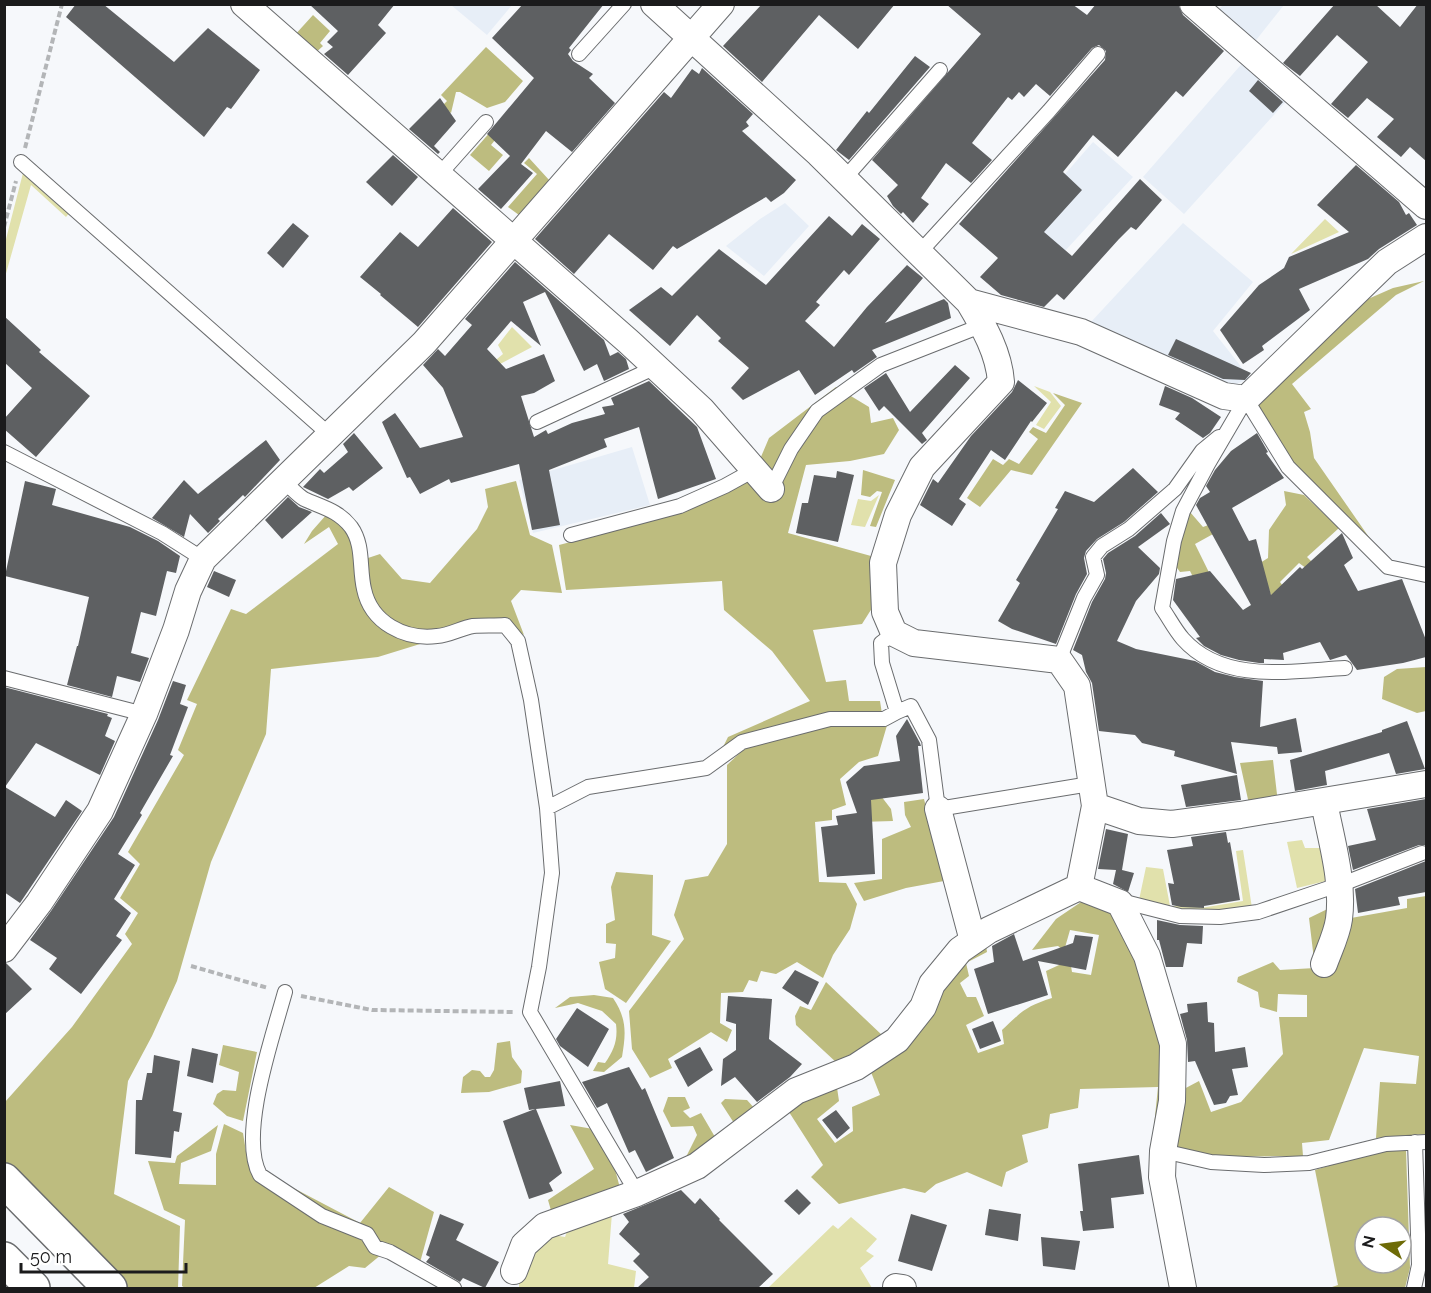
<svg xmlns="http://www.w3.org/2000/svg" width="1431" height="1293" font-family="Raleway,sans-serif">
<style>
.built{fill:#e7eef7}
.green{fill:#e1e1ac}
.forest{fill:#bdbc7f;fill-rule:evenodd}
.building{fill:#5e6062}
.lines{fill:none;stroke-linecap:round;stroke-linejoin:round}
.lane-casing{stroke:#6a6c6e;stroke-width:16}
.street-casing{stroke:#6a6c6e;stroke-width:28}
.highway-casing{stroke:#6a6c6e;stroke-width:36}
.path{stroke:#b3b5b7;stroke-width:4;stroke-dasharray:6 3;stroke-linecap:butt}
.lane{stroke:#fff;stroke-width:14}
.street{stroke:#fff;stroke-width:26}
.highway{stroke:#fff;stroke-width:33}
</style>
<rect width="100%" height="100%" fill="#f6f8fb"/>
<path class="built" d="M451,5H512L487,35Z
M1223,5H1284L1253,44L1217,11Z
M1246,59L1291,96L1184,214L1143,177Z
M1093,142L1133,177L1042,276L1004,244Z
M785,203L809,226L764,276L726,246L760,219Z
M1183,223L1253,282L1213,331L1250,378L1237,384L1220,382L1090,323Z
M632,447L650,505L533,533L519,480Z"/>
<path class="green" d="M23,173L71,211L66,217L31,185L5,277V243Z
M1325,219L1339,232L1291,254Z
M512,327L532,347L447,392L485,369L503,354L498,345Z
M1034,386L1050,392L1061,406L1044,429L1036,425L1051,402Z
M879,495L865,527L851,525L858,499L871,501Z
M1302,840L1305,848H1322L1330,880L1297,888L1287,842Z
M1243,850L1252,908L1213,914L1181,912L1139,900L1146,867L1163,869L1170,906H1197L1201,908L1243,901L1236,851Z
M612,1213L608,1264L636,1271L634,1288H519V1280L527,1249L546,1234L565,1237L570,1224Z
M851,1217L877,1239L866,1251L874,1256L860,1268L872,1288H768L833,1225L838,1229Z"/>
<path class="forest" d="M313,15L330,31L320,43L323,46L312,56L293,37Z
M486,47L523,81L505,102L487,108L460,92H456L451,113L442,106L447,101L441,95Z
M492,130L499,135L491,145L503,155L489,171L470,155Z
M529,158L550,181L519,215L508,207L537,174L524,163Z
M1424,281L1396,295L1292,384L1311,409L1304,412L1310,432L1314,458L1373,543L1292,464L1253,400L1352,306L1393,288Z
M836,387L869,407L871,423L893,418L899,430L884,454L850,461L806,465L788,533L871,556L874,605L862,624L813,630L826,682L846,680L849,701H880L882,714L722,749L728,737L810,701L772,651L724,610L722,581L566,590L559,545L682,513L752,478L769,438Z
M1053,393L1082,403L1032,475L1011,470L980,507L967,498L993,459L1003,465L1009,459L1019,464L1038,439L1029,432L1033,427L1046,433L1065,405Z
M863,470L895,480L876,527L870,526L882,492L877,491L870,497L861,495Z
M516,481L530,535L552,545L562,593L521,590L511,601L524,635L501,619L378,657L271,669L266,734L211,862L177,981L152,1036L128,1081L114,1194L180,1226L178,1288H129L5,1167V1102L72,1027L132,944L125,934L138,913L120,898L140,864L128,852L184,755L178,750L197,704L187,700L231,609L246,614L338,544L329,527L304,544L312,531L327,514L337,518L365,559L380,554L402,579L430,583L477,529L488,507L485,489Z
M1284,491L1304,495L1339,528L1307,557L1323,573L1318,577L1299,563L1280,582L1296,604L1209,624L1199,589L1190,571L1180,572L1175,565L1178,543L1190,512L1203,527L1219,521L1224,528L1195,544L1231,617L1274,604L1260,563L1268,558L1269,530L1286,505Z
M1426,667V711L1417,713L1382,699L1384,677L1397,669Z
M888,722L878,756L859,762L840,779L846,805L832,810V820L815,822L819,882L846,883L857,904L850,929L833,955L823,978L797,962L776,974L761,971L757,982L749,980L743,992L721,993L720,1023L732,1030L727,1042L711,1032L668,1059L672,1068L650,1078L632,1049L629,1011L684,939L674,915L685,880L708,876L727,844V765L745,748L832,725Z
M1273,760L1278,803L1249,804L1240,763Z
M881,796L891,809L893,821L860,822L855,802Z
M924,799L944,881L906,888L864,901L854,883L882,879V839L911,827L905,815L904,802Z
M616,872L653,875L652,935L671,941L626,1003L605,989L599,962L615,958L616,944L606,943V924L615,920L611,887Z
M1426,896V1134L1376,1138L1380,1082L1416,1084L1419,1056L1364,1048L1329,1140L1302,1143L1303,1156L1213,1157L1174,1149L1182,1090L1199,1081L1211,1112L1241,1102L1283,1054L1279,1017H1307V995L1278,994L1277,1012L1260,1007L1258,992L1237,982L1238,977L1273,962L1280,970L1315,968L1309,918L1346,900L1351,918L1407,908V899Z
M1084,900L1110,912L1132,943L1166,1041L1160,1136H1153L1158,1087L1080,1089L1078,1108L1050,1114L1048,1128L1022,1135L1028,1162L1006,1172L1002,1187L967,1172L936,1184L925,1193L904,1188L839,1204L811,1177L823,1165L789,1112L803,1095L836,1081L839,1101L817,1119L835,1143L853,1131L852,1107L880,1095L869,1067L938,985L985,938L987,952L966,963L969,976L960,983L967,997H976L984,1016L966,1025L978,1053L1004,1044L1002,1030C1021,1012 1026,1006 1052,998L1046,971L1070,960L1072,972L1091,975L1099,935L1070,930L1064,951L1058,946L1032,950L1056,919Z
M826,982L883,1036L838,1064L796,1025L795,1016L800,1006L811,1010Z
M594,995L613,998C627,1019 626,1033 622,1057L604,1072L593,1071L598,1062L605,1063C614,1050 618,1040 616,1024L602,1011L578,1003L555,1008L570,997Z
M510,1041L512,1057L522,1071L521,1083L489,1092L461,1093L463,1077L472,1070L480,1071L485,1077H490L494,1070L497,1043Z
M223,1045L257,1052L243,1121L227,1116L213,1104L217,1094L223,1090L236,1091L239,1072L219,1065Z
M668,1097H685L690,1108L683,1111L690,1118L701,1113L715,1137L686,1157L697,1135L693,1126L671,1127L663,1111Z
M725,1099L747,1100L756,1110L734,1123L721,1103Z
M224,1124L243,1133L248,1164L360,1223L389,1187L434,1212L419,1266L382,1254L365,1268L349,1266L314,1288H185L182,1286L185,1220L164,1210L148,1161L175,1163L177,1156L218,1125L211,1151L181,1163L179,1184L216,1185V1154Z
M570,1125L593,1129L613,1162L620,1188L552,1214L548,1200L594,1169Z
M1384,1149L1406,1150L1410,1268L1405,1288H1329L1338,1285L1315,1170ZM1365,1227H1401V1263H1365Z"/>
<path class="building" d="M76,4H103L174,62L208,28L260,70L231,109L227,107L204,137L66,17Z
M309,4H395L378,25L386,33L348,75L324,54L333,47L327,42L338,31Z
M523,4H604L569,48L571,50L568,54L573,61L593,74L589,78L615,103L572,152L546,131L521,164L533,173L501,209L478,189L510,156L487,134L534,78L492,38Z
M762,4H895L858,49L819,15L762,82L723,46Z
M946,4H1072L1087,15L1096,4H1178L1183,15L1224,51L1183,97L1176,91L1118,157L1093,135L1063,172L1082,190L1044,232L1072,256L1140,179L1162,200L1136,230L1131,227L1119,239L1064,300L1057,294L1044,307L1001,295L980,277L998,258L959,224L1105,60L1106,51L1099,45L1092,48L1050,96L1036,84L1024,97L1019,92L1012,100L1008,97L972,143L992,160L971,183L946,163L921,198L929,204L913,223L903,212L901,214L893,206L887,196L898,185L872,160L981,34Z
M1335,4H1375L1400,27L1418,4H1426V161L1410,147L1401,157L1377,137L1394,119L1367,98L1348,118L1331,104L1368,62L1337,35L1300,76L1283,63Z
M915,56L930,67L849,160L836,150L867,111L869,113Z
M702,68L753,114L746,122L749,126L742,131L796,180L784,193L771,202L766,197L677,249L673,246L653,270L609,234L574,274L535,239L664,92L671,98L692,69L699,74Z
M1258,80L1283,102L1273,113L1249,91Z
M440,98L456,121L434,146L440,152L438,154L409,129Z
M393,155L418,177L392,206L366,182Z
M1356,165L1399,202L1406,215L1409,213L1417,225L1379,249L1368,259L1299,289L1310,310L1262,346L1264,350L1243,364L1220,330L1259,285L1284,268L1289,257L1349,232L1317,205Z
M453,208L492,242L418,327L380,295L381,294L360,277L400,232L418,247Z
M829,216L852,236L862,224L880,239L849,275L844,270L816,302L820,305L805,321L834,347L867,307L907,265L923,278L885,323L944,299L948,303L951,318L872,350L877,357L854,373L852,370L815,395L799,370L743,400L731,388L749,368L718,341L721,338L697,315L670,346L629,310L661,287L672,296L719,249L766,285Z
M293,223L309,236L283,268L267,253Z
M515,262L604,340L610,356L618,352L626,359L629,369L604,381L597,364L584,371L545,292L523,302L541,346L511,321L487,349L506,369L544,354L555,381L534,393L521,396L534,437L546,430L548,434L572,423L605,414L602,407L614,405L611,398L649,381L697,427L716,479L658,499L639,427L604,439L607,447L549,470L560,525L532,530L519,464L451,483L449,479L420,494L410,477L407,478L382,422L395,413L420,448L463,437L443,388L423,365L438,349L445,356L472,325L465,319Z
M4,316L41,350L39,352L90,396L36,457L4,429V419L32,388L4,362Z
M1176,339L1251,373L1245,380L1223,379L1168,355Z
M955,365L970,378L922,433L927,440L922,444L884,406L879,411L864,388L886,373L910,412Z
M1018,380L1047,403L1032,422L1031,421L1005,460L991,450L959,499L966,504L952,526L920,505L933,479L938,483L971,436L1012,392Z
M1165,386L1192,398L1221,417L1210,433L1203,438L1175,419L1180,413L1159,405Z
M354,433L383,468L353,491L349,487L328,499L303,487L320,469L324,473L348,452L343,444Z
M1257,433L1268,452L1266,453L1284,478L1232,508L1249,541L1256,539L1271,595L1300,567L1302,569L1342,533L1353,558L1344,565L1358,591L1402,579L1426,640V657L1403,663L1357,670L1346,655L1330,660L1320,642L1283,653L1284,660L1264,659V663H1259L1239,660L1221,655L1204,646L1196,638L1200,637L1173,600L1176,579L1210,571L1243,610L1251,605L1196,505L1200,498L1210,492L1206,486L1215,470L1231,451Z
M266,440L280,460L245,497L243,495L218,519L220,521L208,533L190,514L184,537L152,518L184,480L198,494Z
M1133,468L1158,492L1124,522L1097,539L1086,551L1084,558L1087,574L1076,594L1056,644L1012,629L998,621L1020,583L1016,580L1058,509L1055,508L1065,491L1094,502Z
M837,471L854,475L838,542L796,533L802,503H808L814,475L836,478Z
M25,481L56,489L52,505L130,527L158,541L180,556L176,573L167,571L156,616L141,612L131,653L149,658L140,682L117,676L112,697L67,685L77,646H78L89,597L5,576Z
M288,497L299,507L312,512L282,539L265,520Z
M1161,513L1170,524L1138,547L1160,568L1159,574L1136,601L1117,641L1136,649L1195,661L1215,672L1235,677L1263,681L1260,727L1296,718L1302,752L1278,754L1277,747L1231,742L1237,774L1174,756L1175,751L1142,743L1135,735L1099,731L1092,683L1086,672L1082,655L1073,650L1092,602L1105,579L1106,573L1103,559L1108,553L1135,536Z
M214,571L236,580L229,597L207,587Z
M173,681L186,685L180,704L188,707L170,755L173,756L140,813L142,815L118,854L135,865L114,899L131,913L116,936L122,940L81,994L49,969L57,958L30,940L51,911L114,817L158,720Z
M4,687L108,714L107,716L112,718L105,736L115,741L100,775L36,743L5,787L55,817L66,800L82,811L20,903L4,892Z
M907,719L920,743L921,746H918L923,793L871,800L875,874L827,877L821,827L838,825L836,816L857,813L846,782L864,766L900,761L896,736Z
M1407,721L1425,769L1396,774L1389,753L1325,771L1327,785L1295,791L1290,760L1382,732V730Z
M1237,775L1241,800L1186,807L1181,785Z
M1426,799V845H1419L1353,870L1348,846L1376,840L1367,809Z
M1106,829L1128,834L1122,870L1134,873L1128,892L1113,884L1116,870L1098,869Z
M1226,832L1228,843L1230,842L1240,900L1204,906V908L1181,907L1172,905L1168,883L1174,884L1167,850L1193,846L1191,837Z
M1426,861V892L1398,897L1400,905L1358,913L1355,889Z
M1157,920L1180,925L1203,926L1202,944L1187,943L1183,967H1166L1159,940H1157Z
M1014,934L1023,961L1073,943L1075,935L1093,937L1086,970L1038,961L1048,995L988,1014L974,969L994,962L992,946Z
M6,963L32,989L4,1015V964Z
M795,970L819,982L808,1005L782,988Z
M728,996L772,999L769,1039L802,1064L790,1077L757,1102L735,1077L721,1086L723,1059L736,1050V1024L726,1021Z
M1207,1002L1208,1022L1214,1023L1215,1052L1245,1047L1248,1067L1232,1069L1238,1095L1230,1096L1226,1103L1214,1105L1195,1061L1188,1062L1187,1040L1180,1014L1188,1012L1187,1004Z
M577,1008L609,1029L588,1067L560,1046L556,1039Z
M993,1021L1001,1041L980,1049L972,1029Z
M700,1047L713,1070L688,1087L674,1061Z
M192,1048L218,1054L213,1083L187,1076Z
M154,1055L180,1061L173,1111L182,1113L179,1132L174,1131L171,1158L135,1154L136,1100H142L147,1073H152Z
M629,1067L642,1090L645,1088L674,1158L646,1172L635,1150L629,1153L607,1103L597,1108L582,1082Z
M560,1081L565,1106L536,1109L562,1173L549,1183L553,1191L529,1199L503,1121L535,1109L529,1110L524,1088Z
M836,1110L850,1128L837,1139L822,1120Z
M1139,1155L1144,1194L1111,1198L1114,1228L1083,1231L1080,1211H1083L1078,1164Z
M797,1189L811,1203L799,1215L784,1201Z
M681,1190L695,1204L700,1198L720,1219L719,1220L773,1274L758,1288H637L649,1277L633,1261L640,1254L619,1234L629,1222L623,1214Z
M989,1209L1021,1214L1018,1241L985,1235Z
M440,1214L464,1224L456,1240L499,1262L485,1288L463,1278L460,1282L426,1262L430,1257L426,1255Z
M911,1214L947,1225L932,1271L898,1261Z
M1041,1237L1080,1241L1075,1270L1043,1266Z"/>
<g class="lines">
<g class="lane-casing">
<path id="lane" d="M579,54L624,4
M21,162L331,436
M439,175L486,122
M845,178L940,70
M920,252L1049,111L1098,54
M537,422L656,367
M4,452L162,533L203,559
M283,481C290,486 297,495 304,499C321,507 338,510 351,527C364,545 359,568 364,589C371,623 405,640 437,636C450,635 461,628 473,626C483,625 495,626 505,625L518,641L531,700L547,808L552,873L539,967L530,1012L637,1193
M771,489L791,449L817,411L881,365L983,325
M571,535L680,506L725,486L754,470
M1059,660L1084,598L1097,575L1093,557L1102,546L1129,529L1175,489L1202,451L1219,437
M1345,668C1291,671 1223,684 1183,639C1175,630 1169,618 1162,608L1174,541L1183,511L1208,464L1246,399L1288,467L1388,567L1426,575
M4,678L144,714
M897,712L911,706L929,740L938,809L1090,784
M547,808L588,787L706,768L742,742L830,719H884L897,712L882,663L881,643L894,633
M1120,903H1129L1180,916L1220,917L1258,912L1350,881L1422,853
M285,992C273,1036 238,1135 260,1175L322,1216L367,1234L375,1247L390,1252L454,1288
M1163,1151L1211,1162L1264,1165L1309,1163L1386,1144L1426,1142
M1414,1288L1419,1265L1415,1142"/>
</g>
<g class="street-casing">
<path id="street" d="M244,4L629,342L702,410L771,489
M654,4L819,154L969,302C984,327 999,353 1001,382L922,467L898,515L883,563L885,612L894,633L914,643L1059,660L1077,686L1095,806L1139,821L1172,824L1240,815L1426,784
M1193,4L1426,206
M969,302L1081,332L1224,396L1246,399L1387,262L1426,237
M1324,802C1331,840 1344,881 1339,919C1337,934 1329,950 1324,964
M1095,806L1079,887L1120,903L1147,956L1173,1044L1172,1101L1163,1151L1162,1177L1183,1288
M938,809L973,941
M4,949L39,903L100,811L144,714L176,630L188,591L203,559L424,343L721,4
M514,1271L524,1245L545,1226L637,1193L697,1166L796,1091L856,1067L897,1040L923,1007L932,984L960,950L989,930L1079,887
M896,1288V1287L903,1288"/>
</g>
<g class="highway-casing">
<path id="highway" d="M4,1180L110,1288
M4,1259L33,1288"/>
</g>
<path class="path" d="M25,148L62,4
M4,227L16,181
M191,966L268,988
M301,996L372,1010L515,1012"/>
<use href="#lane" class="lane"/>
<use href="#street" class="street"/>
<use href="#highway" class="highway"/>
</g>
<rect width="1431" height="1293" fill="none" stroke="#1b1b1c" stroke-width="12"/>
<g transform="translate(1383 1245) rotate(283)"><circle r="28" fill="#ffffff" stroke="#a4a4a4" stroke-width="1.5"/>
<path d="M0-4.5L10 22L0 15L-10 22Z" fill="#6e6b07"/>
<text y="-9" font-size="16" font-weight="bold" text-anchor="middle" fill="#1b1b1c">N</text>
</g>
<path d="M21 1263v9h165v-9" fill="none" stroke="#1b1b1c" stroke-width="3"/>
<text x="30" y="1263" font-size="18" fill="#1b1b1c" stroke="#ffffff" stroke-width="4.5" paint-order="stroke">50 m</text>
</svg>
